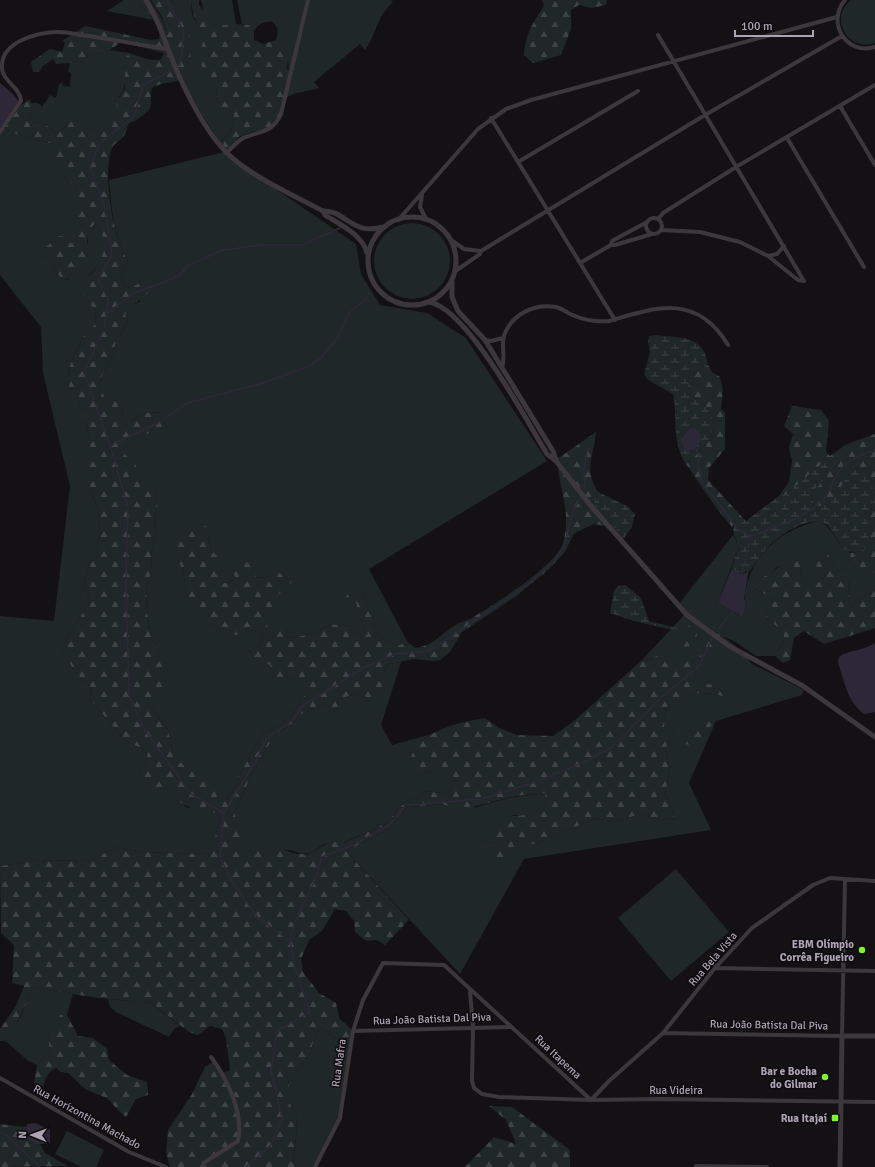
<svg xmlns="http://www.w3.org/2000/svg" width="875" height="1167" font-family="Signika,sans-serif">
<style>
.grass{fill:#202728}
.forest{fill:url(#forest-firs)}
.wetland{fill:url(#wetland-marsh)}
.water{fill:#2d2837}
.lines{fill:none;stroke-linecap:round;stroke-linejoin:round}
.stream{stroke:#2d2837;stroke-width:1.5}
.minor{stroke:#3c373d;stroke-width:4}
.tertiary{stroke:#3c373d;stroke-width:5}
.poi-dot{fill:#7df329;stroke:#0e0c0e;stroke-width:1.5}
.labels{text-anchor:middle;dominant-baseline:central;stroke-width:3;stroke-linejoin:round;paint-order:stroke}
.poi-label{font-size:11px;font-weight:bold;fill:#ada3b4;stroke:#0e0c0e;text-anchor:end}
.street-label{font-size:11px;fill:#ada3b4;stroke:#0e0c0e}
</style>
<defs>
<pattern id="forest-firs" width="22" height="20" patternUnits="userSpaceOnUse"><rect width="22" height="20" fill="#202728"/><path d="M5 1l3.5 6h-7zM16 11l3.5 6h-7z" fill="#3e4345"/></pattern>
<pattern id="wetland-marsh" width="20" height="14" patternUnits="userSpaceOnUse"><rect width="20" height="14" fill="#202728"/><path d="M1 5h8M5 5V1M11 12h8M15 12V8" fill="none" stroke="#3e4345"/></pattern>
</defs>
<rect width="100%" height="100%" fill="#131113"/>
<path class="grass" d="M124,0H136L154,20L107,11Z
M172,0H191L192,14L197,25L204,36L216,86V98L234,116L231,133L226,136L221,143C214,134 183,86 183,77C183,70 187,66 189,60C195,38 182,18 172,0Z
M201,0H232L237,28L207,34Z
M237,0H391L393,2C376,18 377,33 365,50L360,44L314,82L319,88C307,92 296,91 286,98C287,79 295,50 276,40C279,32 278,28 273,22C265,21 258,24 254,31L251,25L242,24Z
M851,0H875V43C848,52 828,18 851,0Z
M110,50L129,53C119,68 132,80 119,97L120,111L92,129L68,124L56,134C49,126 44,122 33,123L29,114L31,103H38L42,107L50,95L56,98L59,84L63,82L62,85L70,87L71,73L68,72L70,63Z
M6,126L10,132L52,144L62,175L76,186L74,214L77,228L75,239L71,244L41,255L53,264L55,271L63,280L69,279L88,242V232L95,223C111,239 105,265 86,277L87,300L96,311L95,324L82,338L70,365L69,385L77,398L84,414L90,441V487L98,510L100,541L89,565L84,585L90,601L61,649L75,672L90,686L91,700L125,741L148,751L146,762L138,778L171,785L185,807L216,813L220,818L212,850L206,854L142,852L118,847L88,861L40,860L0,866V616L54,621L70,486L43,373L41,327L0,275V134Z
M228,151L226,155L356,244L361,274L380,305L427,313L466,338L547,461L369,569L407,641L398,646C376,638 373,631 374,609L366,605L363,593L348,603L357,604V611L368,634L362,637L354,632L350,625L340,626L332,624L315,633L291,638L285,628L270,632L263,620L277,596L294,579L286,578L278,573L266,578L235,577L230,583L223,584L211,550L208,535L177,559L183,570L187,597L208,624L236,634L250,630L259,632L263,636L260,645L249,652L262,662L270,665L286,682L297,678L307,682V693L291,710L295,712L282,724L263,733L238,777L233,791L225,800L174,757L168,730L150,706L160,652L151,637L147,612L146,586L152,572L151,552L156,534L154,523L158,501L153,486C137,477 140,464 123,454L129,442L140,436L165,412L145,413L131,421H123L122,409L105,398L99,385L103,373L114,353L116,338L121,335L128,319L125,315L130,306L140,302L142,282L134,286L125,287L121,277L128,261C114,238 111,206 109,180Z
M374 261a38 38 0 1 1 76 0a38 38 0 1 1-76 0Z
M819,521C837,530 835,547 851,553L849,562L865,576L875,572V588L850,608L849,573L843,568L833,565L825,548L824,582H806L801,578L802,566H778L771,573L757,580L755,589L774,599L767,609L766,618L784,632V641L775,653V656H756L734,641L722,636L732,643L752,664L804,690L802,695L716,721L689,783L711,830L524,859L460,974L346,851L391,828L407,807L443,804L477,807L508,798L545,793L546,801L533,815H513L484,840L498,844L502,859L519,844H535L596,818L615,822L640,814L660,820L674,818L670,802L665,794L670,770L665,749L675,728H664L666,707C687,693 697,690 722,696L695,682L693,657L677,662L653,659L641,661L687,612L679,604L733,535L739,546L718,603L743,617L746,603C743,597 745,592 747,585C755,550 786,528 819,521Z
M401,662L381,725L392,745L432,734L424,739L418,776L431,771H447L456,780L448,794L425,791L421,796L406,801L385,824L343,843L324,844L313,852L302,854L290,850L235,852L231,825L235,822V812L249,780L273,737L295,721L300,714C308,713 316,705 327,703L330,710L337,708L339,699L356,694L367,698L383,691V676L388,664Z
M676,869L729,932L671,981L618,918Z
M32,988L73,994L67,1015L60,1016L48,1037L50,1051L37,1065C24,1061 16,1047 4,1041L21,1016Z
M108,999L151,1003L180,1026L174,1029L169,1037L116,1012L110,1007Z
M320,1028L351,1047L340,1118L315,1167H297L293,1164L297,1130L296,1116L284,1094L295,1073L310,1055L313,1042Z
M67,1131L104,1150L96,1167H81L55,1154Z"/>
<path class="forest" d="M136,0H150L160,16L168,35L161,15L151,0H172C182,17 197,39 189,61C187,67 184,71 183,78C172,84 161,82 152,88C150,94 151,98 151,104C150,113 136,121 129,123C127,127 126,134 123,137C120,141 114,143 112,148C102,174 113,237 128,261L121,277L125,287L134,286L142,282L148,284V293C140,301 131,304 125,315L128,319L121,335L116,338L114,353L103,373L99,385L105,398L116,400L122,409L123,421H131L145,413L165,412L169,421L158,429L129,442L124,454C140,464 138,477 153,486L158,501L154,523L156,534L151,552L152,572L146,586L147,612L151,637L160,652L165,684L164,698L150,706L168,730L174,757L226,799L233,791L238,777L263,733L282,724L295,712L290,710L307,693V682L297,678L286,682L274,680L270,665L249,658V652L260,645L263,636L259,632L250,630L236,635L208,624L195,614L187,597L183,570L177,559L176,541L183,533L206,526L211,550L217,556L224,583H230L235,577L232,570L240,568L246,562L254,566L256,578H266L278,572L286,578L295,579L277,596L280,604L272,615L264,620L270,632L279,623L285,628L291,638L315,633L332,624L340,626L350,625L354,632L362,637L368,634L357,611V604L348,603L342,611L340,604L344,598L356,587L363,593L366,605L374,608C373,631 376,638 398,646L407,641L415,648C436,645 439,634 456,625C460,622 466,621 470,619C491,607 557,565 563,543C572,512 559,489 557,459L596,432C594,458 583,467 598,492L594,503L624,538L618,539L605,526L594,524L577,532L573,535L565,552L548,570L515,597L462,632L450,652L440,660L433,661L415,659L388,664L383,676V691L376,698H367L356,694L339,699L337,708L330,711L327,703C316,705 308,713 300,714L295,721L273,737L249,780L235,812V822L231,825L241,834L240,846L235,852C248,851 262,848 276,849C285,849 295,855 303,854C320,854 323,837 344,843L385,824L406,801L421,796L425,791L448,794L456,780L447,771H431L418,776L409,766C410,762 411,756 413,752C426,729 461,722 485,718L499,728L517,735L553,736L574,721L641,661L653,659L661,651L669,653L677,662L687,653L693,657L694,666C703,654 704,640 713,630L720,635C713,647 710,667 694,671L695,682L719,686L729,692L722,696C697,690 688,693 666,707L664,728H675L665,749L670,770L665,794L670,802L674,818L660,820L640,814L615,822L596,818L535,844H519L502,860L495,859L498,844L484,840C500,817 505,815 533,815L546,801L545,793C532,795 519,795 507,798C489,802 461,814 443,804L407,807L391,828L346,851L409,920L385,945L377,940L366,941L355,932L354,921L346,911L335,909L322,931L309,940L301,959L303,972L319,993L336,1003L339,1018L353,1031L351,1047L320,1028L313,1042L310,1055L295,1073L285,1094L296,1116L297,1130L293,1163L297,1167H170L166,1153L168,1130L192,1094L205,1067L215,1061L223,1073L230,1070L226,1038L222,1029L210,1026L198,1035L189,1032L151,1003L99,998L32,988C25,1006 17,1027 4,1041H0V1029L16,1006L24,986L12,983L14,945L1,933L0,866L40,860L88,861L118,847L142,852L206,854L212,849L220,818L216,813L207,812L201,816C188,802 176,808 171,785L146,789L138,778L146,762L148,751L125,741L91,700L90,686L75,672L61,649L90,601L84,585L89,565L100,540L98,510L90,487V441L84,414L77,398L69,386L70,365L82,338L95,324L96,311L87,300L78,283C82,279 89,276 93,272C106,258 108,236 95,223C93,226 89,230 88,234C85,254 90,275 63,280L55,271L53,264L41,255L47,246L59,236L67,237L71,244C80,234 75,226 74,214C73,205 75,195 76,186L62,175L52,149V144L10,132L6,126L21,105L30,99L32,106L29,114L33,123C44,122 49,126 56,134L74,120L79,125L92,129L119,111L116,103L125,88V59L129,53L150,60H160L164,53L121,42L110,50L70,63L56,64L53,59L43,66L39,72H33L31,62L50,49L62,52L65,42L62,41L85,26L151,40L159,39C163,23 146,12 136,0Z
M191,0H199V5L205,13L206,28L232,24L251,25L254,31V40L263,44L276,40L283,43L289,50L287,69L292,74L282,114L271,127L240,136L228,151L221,143L226,136L231,133L234,116L229,112L217,111L216,86L204,78L200,54L204,36C195,24 193,15 191,0Z
M542,0H607L606,5L591,8L579,5L571,10V29L561,55L533,63L524,55C525,34 533,23 544,6Z
M708,365L712,372L720,377L723,389L721,409L725,413V449L709,468L708,480L744,519H736L732,527L717,509L686,464C713,442 729,416 690,395L688,383L689,375Z
M792,406L821,410L829,421L826,452L830,456L847,444L875,434V572L865,577L849,562L851,553L864,551L865,529L875,495L867,469L856,468C844,478 839,498 826,504C823,506 817,506 814,507C809,486 817,491 824,478C826,474 827,470 828,466L824,462L783,497L779,496L789,482L792,460L789,448L793,434L784,426Z
M825,548L833,565L843,568L849,573L850,608L875,588V628L824,644L804,631L794,638L790,660L783,663L775,656V653L784,641V632L766,618L767,609L774,599L755,589L757,580L771,573L793,555L800,557L802,566L801,578L806,582H824L815,563L816,555Z
M691,625L695,627L697,631L696,643L691,646L681,647V632Z
M714,713L717,714C707,730 707,748 685,744L680,736L684,730L696,726L707,714Z
M60,1015H67L78,1036L93,1038L107,1049L109,1060L127,1075L147,1082L148,1095L136,1099L126,1117L120,1112L107,1098L85,1089L68,1073L61,1072L56,1068C48,1071 45,1078 44,1086H41L34,1083L37,1065L50,1051L48,1037Z
M489,1106L512,1107L570,1150V1167H465L494,1137L516,1144L506,1120Z
M0,1124L26,1127L25,1134L34,1144H40L45,1153L68,1166L0,1167Z"/>
<path class="wetland" d="M657,335C682,339 703,334 708,365L689,375L688,383L690,395C729,416 713,442 686,464C671,441 678,419 673,394L648,380L644,374L650,352L648,342L649,336Z
M824,462L828,466C827,470 826,474 824,478C817,491 809,486 814,507C817,506 823,506 826,504C842,497 845,461 868,469L875,495V507L865,529L871,538L864,551C842,554 843,549 832,531C830,529 829,526 826,524C811,515 785,532 773,542C764,550 757,561 750,571L749,570L742,574L731,570L739,546C735,535 730,531 736,519H744L746,521L779,496L783,497Z
M598,492L627,506L635,514L632,527L624,538L594,503Z
M625,585L641,598L649,621L677,628L681,632L634,621L610,613L614,591L618,586Z"/>
<path class="water" d="M0,83L13,94L20,103L0,130Z
M693,427L699,432L701,440L696,448L686,452L681,443C683,435 686,431 693,427Z
M749,569L744,598L746,603L743,617L718,603L731,570L742,574L746,573Z
M875,643V712L864,714C847,701 845,683 838,663L839,657C847,650 864,651 875,643Z
M35,1123L50,1130V1144H34L25,1134L26,1127L28,1124Z"/>
<g class="lines">
<path class="stream" d="M167,0L184,32L180,65
M171,71L143,85L134,116L100,143L90,167L104,206L112,254L98,279L108,299L104,329L84,372L110,445L128,508L126,579L129,695L144,729L191,794L224,813L220,858L233,883L258,918L290,941L294,964L310,1012L277,1031L271,1071L282,1118L271,1145L246,1167
M106,314L134,293L165,282L180,275L187,266L223,250L261,245H302L342,227
M111,445L158,423L187,403L260,384L307,367L321,358L339,336L348,314L367,298
M695,446L699,455L698,465L702,482L738,529L750,536
M585,488L584,471L588,447
M741,576L751,536C773,529 802,518 820,503C829,495 831,484 837,474C846,460 860,455 875,450
M719,628L732,612
M224,813L257,759L266,739L293,720L301,707L363,668L396,654L423,652L434,648L526,586L554,561L564,547L573,510L582,496
M290,941L295,921L313,884L322,857L355,844L389,825L406,805L482,799L530,784L582,763L612,747L663,696L698,667L713,637
M0,1132L6,1135L40,1167"/>
<path class="minor" d="M845,0C826,22 846,56 875,47
M658,35L804,281
M840,106L875,165
M491,118L615,320
M0,132L21,101C20,86 0,81 2,64C4,41 37,33 56,32C66,31 78,35 89,36C115,40 141,45 168,49
M787,138L864,267
M226,153C232,148 237,142 243,138C260,131 273,133 281,114L308,0
M518,162L638,91
M422,195L420,207L426,219
M400,218L478,129L506,109L531,100L837,17
M646 226a8 8 0 1 1 16 0a8 8 0 1 1-16 0Z
M658,219L663,213L736,167L875,85
M661,230L700,232L740,242L768,256L798,280L804,281
M451,240L464,249L481,251
M611,245H615L652,234
M768,256L777,254L784,246
M580,263L611,245L612,241L647,222
M454,272L480,254L481,251L705,115L842,36
M485,340L491,341L503,338
M502,367C506,356 500,344 505,333C513,314 535,303 556,307C563,309 569,314 575,316C586,321 597,322 609,321C656,307 697,293 728,345
M715,968L875,971
M470,991L473,1027L472,1081L474,1088L482,1094L499,1097L591,1100L661,1099L875,1102
M353,1031L511,1027
M663,1033L842,1036L845,879
M0,1078L129,1152L166,1167
M696,1166L767,1167
M202,1167L205,1162L238,1141C244,1114 227,1078 211,1057
M315,1167L340,1118L353,1031L363,1000L383,963L444,965L591,1100L609,1081L663,1033L715,968L752,928L813,885L830,878L875,881"/>
<path class="tertiary" d="M146,0C162,26 167,50 180,78C191,102 208,134 227,153C250,176 293,195 323,211C346,210 351,236 383,227
M323,211L325,215C339,224 363,235 367,253
M368 261a44 44 0 1 1 88 0a44 44 0 1 1-88 0Z
M452,282V297L458,311L485,340L553,451L556,460
M429,302C467,308 526,420 547,454L556,461L591,506L687,615L729,646L803,686L875,737
M840,1167L842,1036H875"/>
</g>
<g class="poi-dot">
<circle cx="862" cy="950" r="4"/>
<circle cx="825" cy="1077" r="4"/>
<rect x="831" y="1114" width="8" height="8" rx="2"/>
</g>
<g class="labels">
<g class="poi-label">
<text x="854" y="944">EBM Olímpio<tspan x="854" dy="13">Corrêa Figueiro</tspan></text>
<text x="817" y="1071">Bar e Bocha<tspan x="817" dy="13">do Gilmar</tspan></text>
<text x="827" y="1118">Rua Itajaí</text>
</g>
<g class="street-label">
<text transform="translate(713 959) rotate(-49)">Rua Bela Vista</text>
<text transform="translate(432 1019) rotate(-2)">Rua João Batista Dal Piva</text>
<text transform="translate(769 1025) rotate(1)">Rua João Batista Dal Piva</text>
<text transform="translate(558 1057) rotate(43)">Rua Itapema</text>
<text transform="translate(339 1063) rotate(-82)">Rua Mafra</text>
<text x="676" y="1090">Rua Videira</text>
<text transform="translate(87 1117) rotate(29)">Rua Horizontina Machado</text>
</g>
</g>
<g transform="translate(32 1135) rotate(271)" stroke="#0e0c0e" stroke-width="3" paint-order="stroke">
<path d="M0-3L7 15L0 10L-7 15Z" fill="#ada3b4"/>
<text y="-6" font-size="11" font-weight="bold" text-anchor="middle" fill="#ada3b4">N</text>
</g>
<path d="M735 30v6h78v-6" fill="none" stroke="#ada3b4" stroke-width="2"/>
<text x="741" y="30" font-size="12" fill="#ada3b4" stroke="#0e0c0e" stroke-width="3" paint-order="stroke">100 m</text>
</svg>
